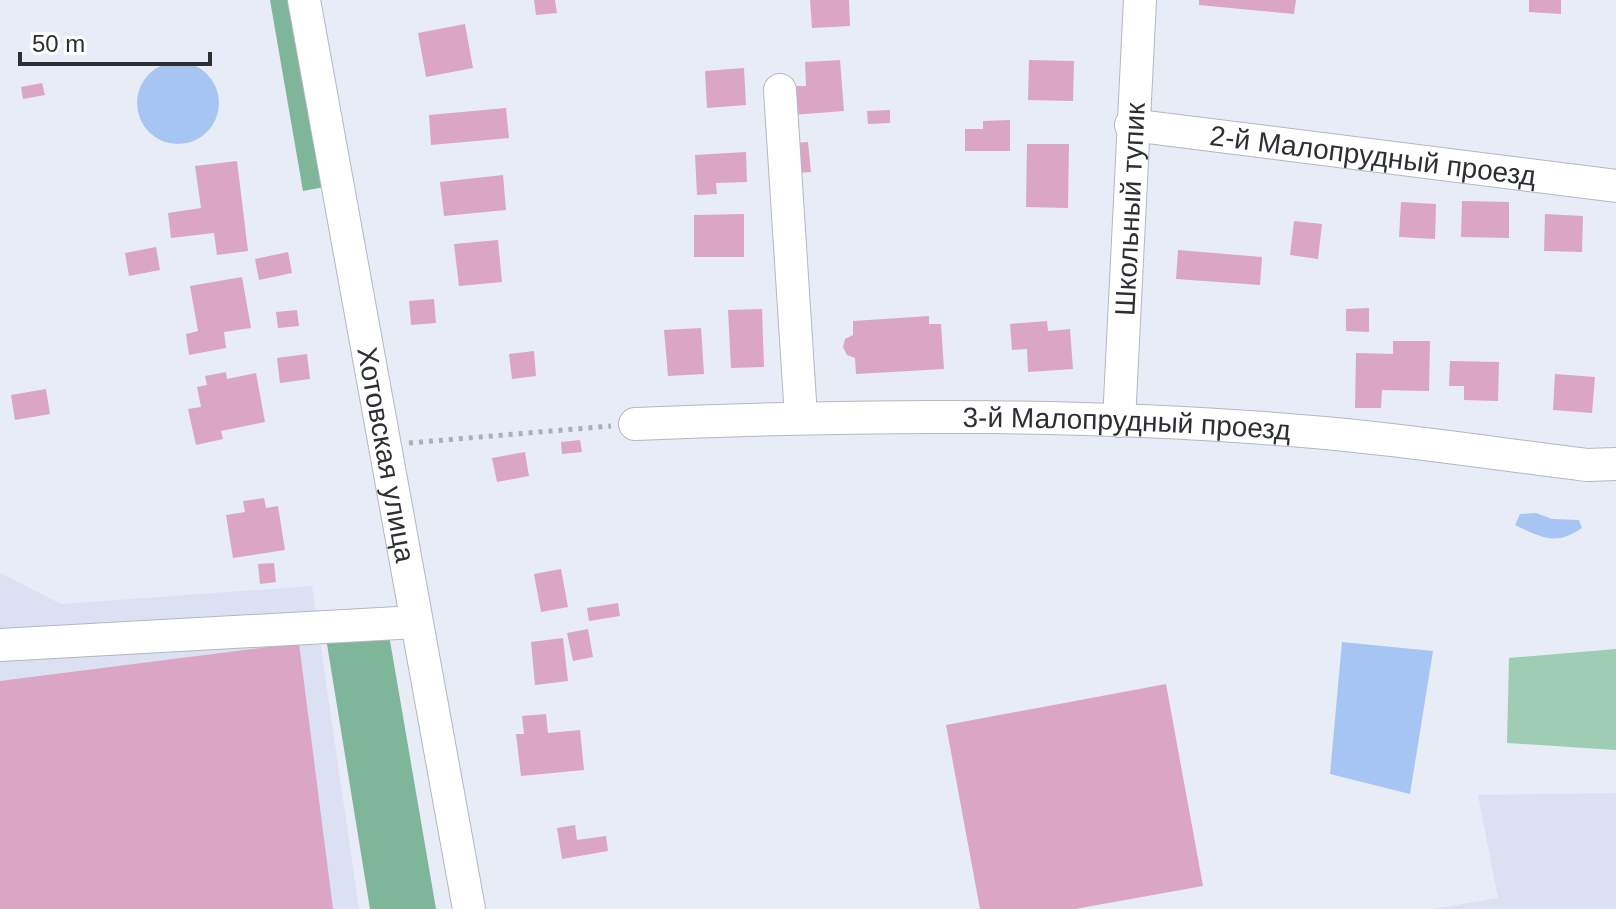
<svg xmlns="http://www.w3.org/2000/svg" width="1616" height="909" font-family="Helvetica,sans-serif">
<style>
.built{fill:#dbe0f3}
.green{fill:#9ecdb4}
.forest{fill:#7fb599}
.water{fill:#a7c5f2}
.building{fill:#daa6c4}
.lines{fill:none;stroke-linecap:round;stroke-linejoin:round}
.minor-casing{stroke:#b3b7c1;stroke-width:34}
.path{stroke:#abaeb7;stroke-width:5;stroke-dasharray:4 6;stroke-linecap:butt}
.minor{stroke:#fff;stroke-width:32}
.labels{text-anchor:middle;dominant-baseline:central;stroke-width:6;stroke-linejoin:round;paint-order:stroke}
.street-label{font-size:28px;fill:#2d2f33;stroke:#fff}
</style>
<rect width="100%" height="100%" fill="#e8ecf7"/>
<path class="built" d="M0,573L61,604L312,586L359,909H0Z
M1616,793V909H1433L1498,898L1478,795Z"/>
<path class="green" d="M1616,649V750L1507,743L1509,658Z"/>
<path class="forest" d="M270,0H291L324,187L303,191Z
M389,635L436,909H370L326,638Z"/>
<path class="water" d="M137 103a41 41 0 1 1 82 0a41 41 0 1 1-82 0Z
M1536,513L1552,519L1579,520L1582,528C1556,546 1542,538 1515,525L1520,514Z
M1342,642L1433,651L1410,794L1330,774Z"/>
<path class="building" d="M534,0H555L557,13L536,15Z
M810,0H849L850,26L812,28Z
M1199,0H1296L1294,14L1199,5Z
M1529,0H1561V14L1529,12Z
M465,24L473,68L426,77L418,33Z
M840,60L844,111L792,115L791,86H806L805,62Z
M1029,60L1074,61L1073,101L1028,100Z
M744,68L746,105L707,108L705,71Z
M42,83L45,95L23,99L21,87Z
M506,108L509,138L431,145L429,115Z
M890,110V123L868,124L867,111Z
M1010,120V151H965V129H983V121Z
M808,142L811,172L798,173L795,143Z
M1027,144H1069L1068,208L1026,207Z
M746,152L747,182L716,183L717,194L697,195L695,155Z
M237,161L248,251L217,255L214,233L171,238L168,213L201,208L195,166Z
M503,175L506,210L444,216L440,182Z
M1462,201L1509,202V238L1461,237Z
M1401,202L1436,204L1435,239L1399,237Z
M744,214V257H694V215Z
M1545,214L1583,216L1582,252L1544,251Z
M1294,221L1322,224L1318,259L1290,255Z
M498,240L502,282L459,286L454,244Z
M156,247L160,270L129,276L125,253Z
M1178,250L1262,257L1260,285L1176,279Z
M288,252L292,273L259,280L255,259Z
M242,277L251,328L224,332L226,348L189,355L186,334L198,331L190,286Z
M434,299L436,323L411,325L409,301Z
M1369,308V332L1346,331V309Z
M762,309L764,367L731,368L728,310Z
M297,310L299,326L278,328L276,312Z
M929,316V324H941L944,369L856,374L855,358L847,355L843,347L845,339L853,335V321Z
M1047,321L1048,331L1070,329L1073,369L1028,372L1027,349L1012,350L1010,324Z
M701,328L704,374L668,376L664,330Z
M1393,341H1430L1429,391L1382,390L1381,408H1355L1356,353L1393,354Z
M534,351L536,376L512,379L509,354Z
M307,354L310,379L280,383L277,358Z
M1450,361L1499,362L1498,401L1464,400V386H1449Z
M226,372L227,379L256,373L265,422L221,431L223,439L196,445L188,409L201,407L197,387L207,385L205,376Z
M1555,374L1595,377L1592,413L1553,410Z
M46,389L50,414L15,420L11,395Z
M580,440L582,452L562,454L561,442Z
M525,452L529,476L497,482L492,458Z
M264,498L266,508L278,506L285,550L233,558L226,515L245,512L243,501Z
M274,563L276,582L260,584L258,564Z
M561,569L568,607L541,612L534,574Z
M618,603L620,616L589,621L587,608Z
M588,629L593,657L573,661L567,633Z
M563,638L568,681L535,685L531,642Z
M299,643L333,909H0V681Z
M1166,684L1203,886L1075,909H980L946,725Z
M546,714L548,733L580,730L584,770L521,776L516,734H524L522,716Z
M575,825L577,840L606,836L608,851L562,859L557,828Z"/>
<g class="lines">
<g class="minor-casing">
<g id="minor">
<path id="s1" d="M304,0L469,909"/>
<path d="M780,90L801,417"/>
<path id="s2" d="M1131,125L1616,186"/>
<path id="s3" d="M1119,421L1140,0"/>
<path id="s4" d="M635,424C871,414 1110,412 1346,435C1426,443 1506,455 1587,465L1616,464"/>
<path d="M0,645L416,622"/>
</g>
</g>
<path class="path" d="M409,443L611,426"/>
<use href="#minor" class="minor"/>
</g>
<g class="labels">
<g class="street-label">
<text stroke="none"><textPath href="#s2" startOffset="244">2-й Малопрудный проезд</textPath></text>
<text stroke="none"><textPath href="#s3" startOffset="212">Школьный тупик</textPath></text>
<text stroke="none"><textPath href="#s4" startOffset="492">3-й Малопрудный проезд</textPath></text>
<text stroke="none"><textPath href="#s1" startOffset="462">Хотовская улица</textPath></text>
</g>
</g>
<path d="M20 52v12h190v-12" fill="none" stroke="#2d2f33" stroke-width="4"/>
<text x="32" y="52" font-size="24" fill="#2d2f33" stroke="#ffffff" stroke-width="6" paint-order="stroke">50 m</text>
</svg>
